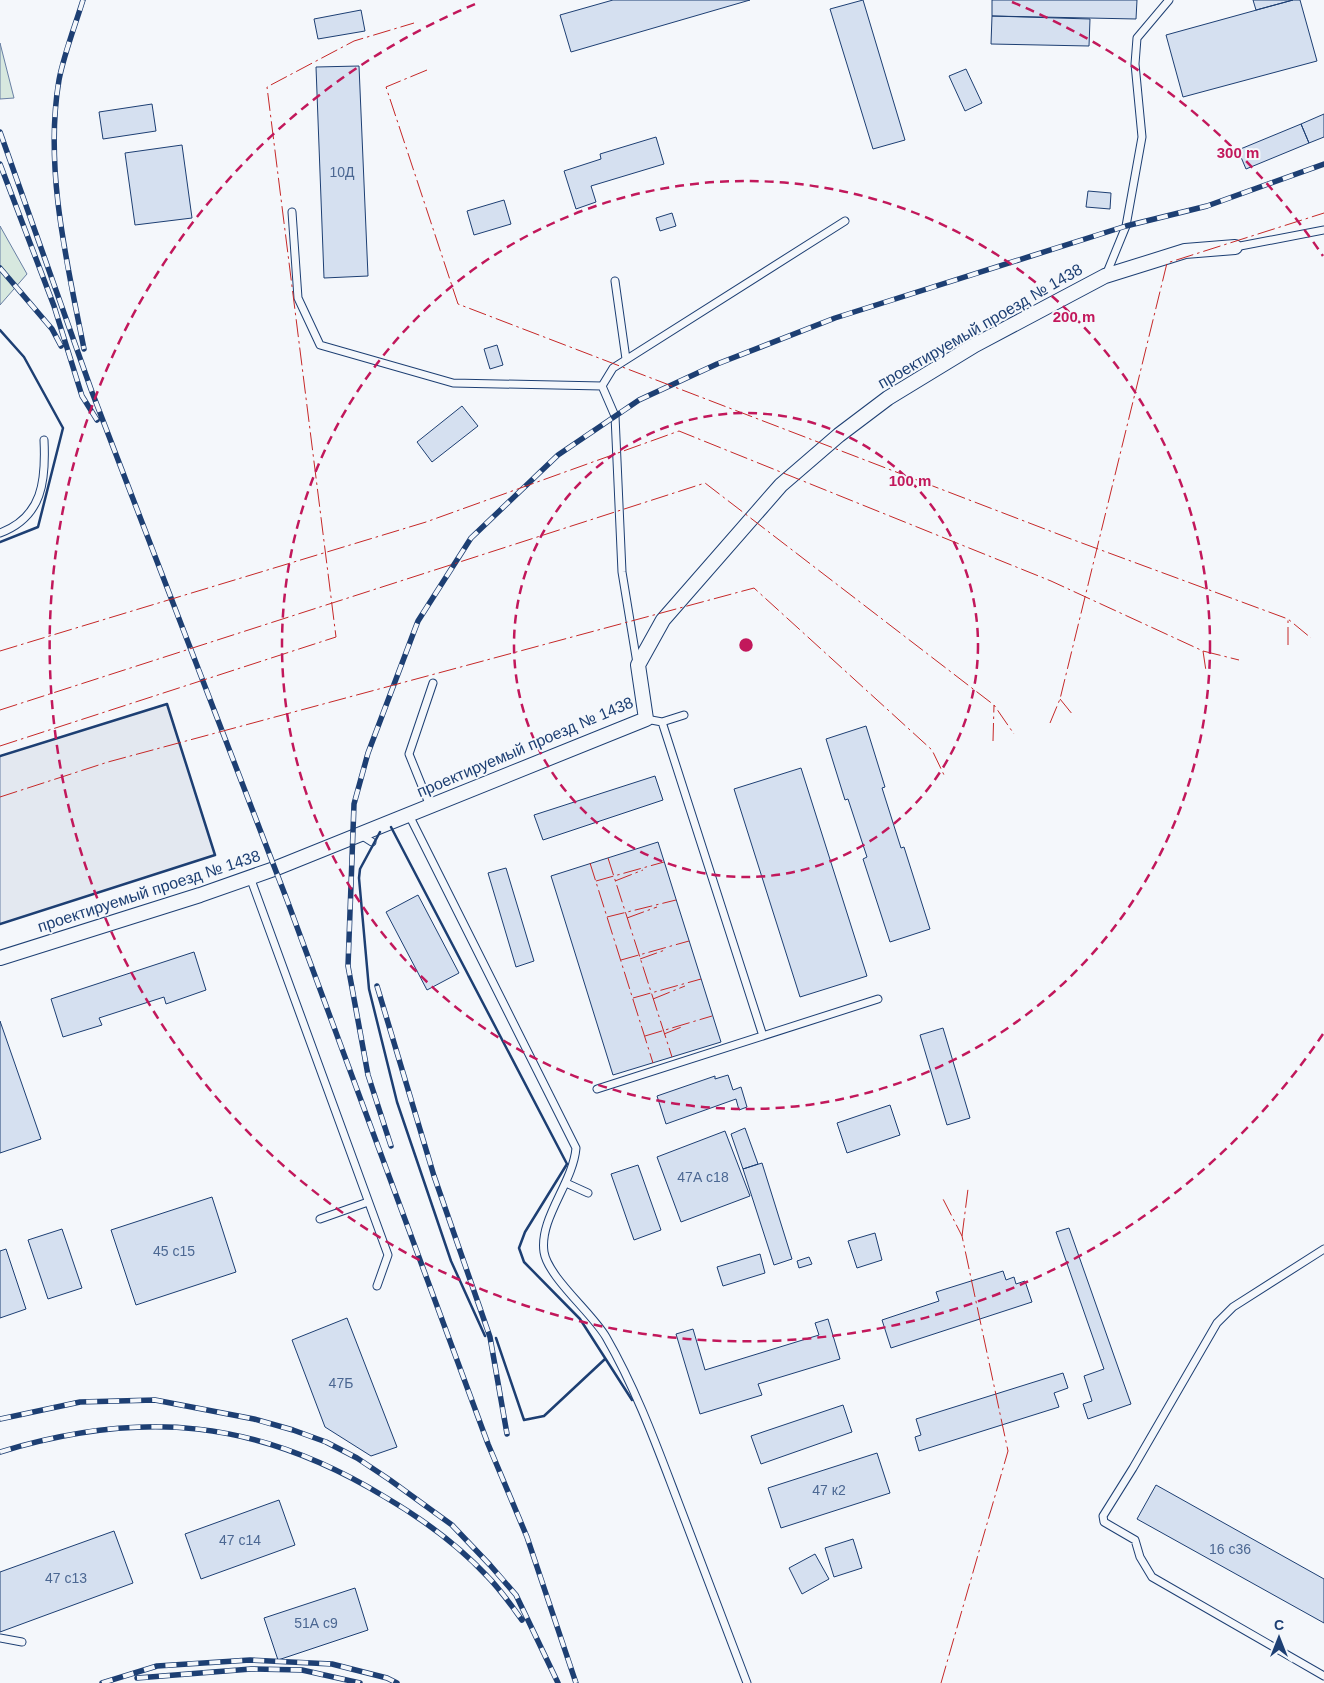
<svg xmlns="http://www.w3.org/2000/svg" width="1324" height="1683" font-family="Arial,sans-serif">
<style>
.green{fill:#d7e8df;stroke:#687fa3}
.parking{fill:#e3e8f0;stroke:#687fa3}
.building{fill:#d5e0f0;stroke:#1d3f73}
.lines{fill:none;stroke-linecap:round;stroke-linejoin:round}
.service-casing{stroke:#1d3f73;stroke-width:9}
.minor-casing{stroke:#1d3f73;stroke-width:16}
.service{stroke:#f4f7fb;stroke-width:7}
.minor{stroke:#f4f7fb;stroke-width:14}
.rail-casing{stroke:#1d3f73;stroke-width:5.5}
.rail{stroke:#f4f7fb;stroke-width:4;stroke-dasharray:11;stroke-linecap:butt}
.wall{stroke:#1d3f73;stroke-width:2.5}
.power{stroke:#c62828;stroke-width:1;stroke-dasharray:18 4 2.5 4;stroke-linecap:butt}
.ring{fill:none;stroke:#c2185b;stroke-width:2.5;stroke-dasharray:9 6}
.labels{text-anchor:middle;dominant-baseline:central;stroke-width:4;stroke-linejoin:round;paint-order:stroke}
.number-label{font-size:14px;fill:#4b6792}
.street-label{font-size:16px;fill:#1d3f73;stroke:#f4f7fb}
.centre{fill:#c2185b;stroke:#f4f7fb;stroke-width:2.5}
.ring-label{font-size:15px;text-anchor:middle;font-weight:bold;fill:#c2185b;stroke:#f4f7fb;stroke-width:4;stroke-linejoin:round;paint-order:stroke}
</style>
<rect width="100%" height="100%" fill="#f4f7fb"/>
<path class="green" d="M0,43L14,98L0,99Z
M0,226L27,274L0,305Z"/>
<path class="parking" d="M167,704L215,855L0,924V756Z"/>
<path class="building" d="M613,0H750L571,52L560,15Z
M863,0L905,140L873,149L830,9Z
M992,0H1137L1136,19L992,16Z
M1253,0H1293L1256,10Z
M1293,0H1300L1317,61L1183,97L1166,35Z
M361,10L365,31L318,39L314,19Z
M992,16L1090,19L1089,46L991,44Z
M359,66L368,276L324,278L316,67Z
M966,69L982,103L965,111L949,76Z
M152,104L156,131L103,139L99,112Z
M1324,114V137L1309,143L1301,124Z
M1301,124L1309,143L1246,169L1238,150Z
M656,137L664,164L591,186L596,202L576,209L564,171L601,159L600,154Z
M182,145L192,218L135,225L125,153Z
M1088,191L1111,193L1110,209L1086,207Z
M504,200L511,224L474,235L467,211Z
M672,213L676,226L660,231L656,218Z
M497,345L503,365L490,369L484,349Z
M462,406L478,426L432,462L417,442Z
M866,726L885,787L882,788L901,848L904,847L930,929L890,942L863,859L867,857L848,799L845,800L826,739Z
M801,768L867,976L800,997L734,789Z
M655,776L663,800L543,840L534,815Z
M658,842L721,1042L613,1075L551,876Z
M506,868L534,961L516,967L488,873Z
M418,895L459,973L427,990L386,912Z
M194,952L206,990L166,1004L164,997L99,1018L102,1025L63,1037L51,999Z
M0,1021L41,1139L0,1153Z
M943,1028L970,1118L947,1125L920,1035Z
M728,1075L733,1090L741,1087L747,1107L739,1110L736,1099L666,1124L657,1096L715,1076V1079Z
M890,1105L900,1135L847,1153L837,1123Z
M745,1128L758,1164L743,1169L731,1134Z
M725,1131L750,1196L681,1222L657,1157Z
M762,1163L792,1259L774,1265L743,1169Z
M638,1165L661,1230L634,1240L611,1174Z
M212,1197L236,1272L136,1305L111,1230Z
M1069,1228L1131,1404L1088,1419L1083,1404L1092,1401L1084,1376L1104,1369L1056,1232Z
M62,1229L82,1288L48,1299L28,1240Z
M875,1233L882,1260L857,1268L848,1241Z
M6,1249L26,1309L0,1318V1251Z
M760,1254L765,1273L723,1286L717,1267Z
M809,1257L812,1264L799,1268L797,1261Z
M1003,1271L1006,1280L1014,1277L1016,1284L1025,1281L1032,1302L891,1348L882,1320L939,1301L936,1292Z
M347,1318L397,1447L371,1456L325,1427L292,1340Z
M828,1319L840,1359L758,1384L762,1395L700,1414L676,1334L693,1329L705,1370L819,1335L815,1323Z
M1063,1373L1068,1388L1054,1393L1059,1407L919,1451L915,1437L921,1435L916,1419Z
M843,1405L852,1432L761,1464L751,1436Z
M877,1453L890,1493L781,1528L768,1488Z
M1156,1485L1324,1579V1623L1137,1519Z
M279,1500L295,1545L201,1579L185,1534Z
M114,1531L133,1583L0,1632V1572Z
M853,1539L862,1568L834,1577L825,1548Z
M815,1554L829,1579L802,1594L789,1568Z
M355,1588L368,1630L278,1660L264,1618Z"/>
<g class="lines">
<g class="service-casing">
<path id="service" d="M292,212L298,298L320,345L453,383L602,386L615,416L622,572L637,663
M1235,247L1324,230
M1106,275L1126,226L1142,137L1135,64L1137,38L1169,0
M615,281L626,359
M602,386L613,368L845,221
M0,533C43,517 46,480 44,440
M646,719L662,722L684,715
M662,722L763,1036
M430,806L409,754L433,683
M409,815L576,1148C573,1183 539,1218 544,1252C548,1277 592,1313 606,1337C636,1389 656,1444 677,1499C700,1561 724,1622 747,1683
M361,835L372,842
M250,877L388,1255L377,1286
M597,1089L878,999
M566,1183L588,1193
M320,1219L368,1202
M1324,1249L1233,1307L1217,1323L1133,1468L1103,1516L1104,1522L1135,1540L1140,1557L1152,1577L1324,1676
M0,1638L22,1642"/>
</g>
<g class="minor-casing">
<path id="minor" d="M0,958L200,895L274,869L646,719L638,665L663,620L781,485L839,435L888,398L975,345L1105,276L1185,251L1235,247"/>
</g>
<use href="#service" class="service"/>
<use href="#minor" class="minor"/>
<g class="rail-casing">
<path id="rail" d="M83,0C75,26 64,54 59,80C44,168 67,263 84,349
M0,132L92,392L287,900L488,1444L527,1537L576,1683
M0,164L54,306L82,396L97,420
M0,268L52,329L61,346
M377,986L434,1176L490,1337L507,1434
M391,1146L368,1075L348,966L354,804L368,753L418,621L471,538L558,455L639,400L717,364L835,318L1126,226L1207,206L1324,164
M0,1419L80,1402L155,1400L254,1419L293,1430L326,1442L357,1458L390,1480L452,1525L490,1565L516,1595L558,1683
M0,1452C142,1409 257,1419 385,1497C421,1518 458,1545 487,1576C500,1589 511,1605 522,1620
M137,1678L251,1669L302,1670L360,1683
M102,1683L157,1666L250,1660L332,1664L387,1678L397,1683"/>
</g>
<use href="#rail" class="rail"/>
<path class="wall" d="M0,330L24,357L63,428L38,527L0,542
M0,756L167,704L215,855L0,924
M391,827L567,1164L525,1232L519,1248L524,1262L580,1319L632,1400
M380,832L360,869L359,878L369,989L397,1102L451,1261L485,1336
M496,1338L524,1420L544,1416L605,1359"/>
<path class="power" d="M427,70L386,87L458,304L1071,539L1288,619L1311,638
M1288,645V619
M0,651L426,522L679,431L1051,581L1203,651L1239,660
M1203,651L1206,671
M1060,699L1073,715
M0,710L705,483L994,705L1014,734
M1050,723L1060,699L1167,263L1324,213
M993,741L994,705
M0,746L336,637L267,87L354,41L414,23
M0,797L108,762L754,588L932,750L945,777
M608,858L672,1057
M590,863L653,1063
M596,881L664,862
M615,881L643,870
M607,917L676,900
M627,918L657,907
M640,959L665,950
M621,960L689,941
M633,998L701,979
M653,999L685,986
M664,1034L684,1026
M645,1036L712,1016
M962,1236L968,1189
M941,1683L1008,1451L962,1236L942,1197"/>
</g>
<g class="ring">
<circle cx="746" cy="645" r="232"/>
<circle cx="746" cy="645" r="464"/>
<path d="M1323 1034A696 696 0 1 1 480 2M1012 2A696 696 0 0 1 1323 256"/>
</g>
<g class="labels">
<g class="number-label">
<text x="342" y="172">10Д</text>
<text x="703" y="1177">47А с18</text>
<text x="174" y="1251">45 с15</text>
<text x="341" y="1383">47Б</text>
<text x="829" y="1490">47 к2</text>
<text x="240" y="1540">47 с14</text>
<text x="1230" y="1549">16 с36</text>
<text x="66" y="1578">47 с13</text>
<text x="316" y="1623">51А с9</text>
</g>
<g class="street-label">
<text transform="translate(980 326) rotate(-30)">проектируемый проезд № 1438</text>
<text transform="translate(525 747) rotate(-23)">проектируемый проезд № 1438</text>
<text transform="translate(149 891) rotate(-18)">проектируемый проезд № 1438</text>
</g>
</g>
<circle cx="746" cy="645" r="8" class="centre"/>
<g class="ring-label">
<text x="1238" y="158">300 m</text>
<text x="1074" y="322">200 m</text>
<text x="910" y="486">100 m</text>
</g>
<g transform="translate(1279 1638)" stroke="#f4f7fb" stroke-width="4" paint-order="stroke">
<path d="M0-4L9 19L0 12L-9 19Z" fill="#1d3f73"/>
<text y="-8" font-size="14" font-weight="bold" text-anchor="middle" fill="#1d3f73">С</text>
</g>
</svg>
